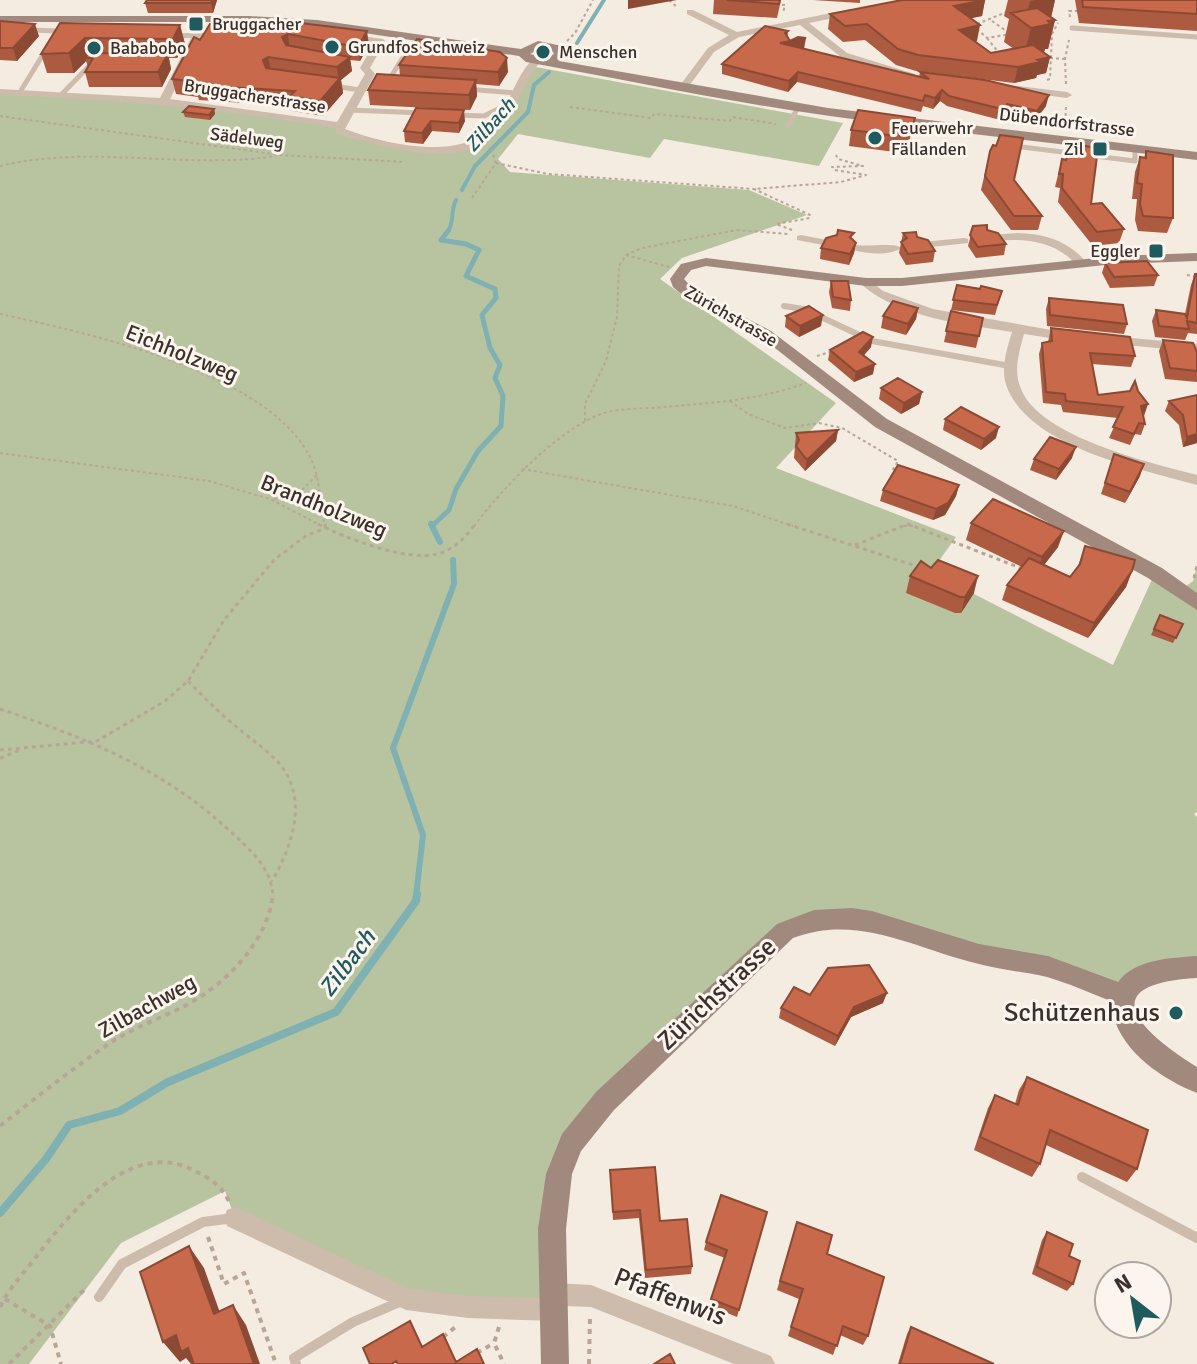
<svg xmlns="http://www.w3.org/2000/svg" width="1197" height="1364" font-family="Signika,sans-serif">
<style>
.green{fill:#b8c4a0}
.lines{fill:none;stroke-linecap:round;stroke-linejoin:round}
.stream-far3{stroke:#7fb0b2;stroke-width:4}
.stream-far2{stroke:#7fb0b2;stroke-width:5}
.stream-far1{stroke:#7fb0b2;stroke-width:6}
.stream{stroke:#7fb0b2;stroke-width:8}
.path-far2{stroke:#b9a596;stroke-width:2;stroke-dasharray:3 3;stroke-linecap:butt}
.path-far1{stroke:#b9a596;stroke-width:3;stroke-dasharray:4 4;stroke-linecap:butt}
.path{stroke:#b9a596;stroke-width:4;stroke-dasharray:5 5;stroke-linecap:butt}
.lane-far2{stroke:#cdbbac;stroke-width:5}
.lane-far1{stroke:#cdbbac;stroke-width:6}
.lane{stroke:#cdbbac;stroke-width:10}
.street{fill:#cdbbac;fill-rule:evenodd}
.secondary{fill:#a18a7d;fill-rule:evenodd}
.wall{fill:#ac5a40}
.shaded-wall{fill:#8c4a34}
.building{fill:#c8694b;stroke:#8c4a34;stroke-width:2}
.poi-dot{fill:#1f5a5e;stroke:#fbf5ee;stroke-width:3}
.labels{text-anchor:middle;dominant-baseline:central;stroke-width:6;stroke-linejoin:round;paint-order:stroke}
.far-poi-label{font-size:18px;fill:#3b302b;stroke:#fbf5ee;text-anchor:start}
.far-street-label{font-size:18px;fill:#3b302b;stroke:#fbf5ee}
.far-water-label{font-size:20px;font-style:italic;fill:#1f5a5e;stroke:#fbf5ee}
.street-label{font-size:22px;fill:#3b302b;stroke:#fbf5ee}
.water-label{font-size:24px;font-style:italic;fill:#1f5a5e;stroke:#fbf5ee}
.near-street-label{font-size:26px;fill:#3b302b;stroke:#fbf5ee}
.near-poi-label{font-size:26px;fill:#3b302b;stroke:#fbf5ee;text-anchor:end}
</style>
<rect width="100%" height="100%" fill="#f4ebe1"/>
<path class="green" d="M530,66L843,123L819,166L664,139L650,158L518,134L498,159L510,172L749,190L807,215L682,258L660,279L836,403L776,468L956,537L931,572L1113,665L1155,573L1181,590L1193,581L1197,566V812L1194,814L1197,817V967L1124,995L872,921L798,925L571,1143L555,1310L406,1299L235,1218L225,1191L121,1243L29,1364H0V92L165,99L340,126L348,134L423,150L445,151L486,139Z"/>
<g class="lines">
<path class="stream-far3" d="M577,43L604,0
M462,190L475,166L528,112L534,85L549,72
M447,233C455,223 450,211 456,200"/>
<path class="stream-far2" d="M432,526L449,510L456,489L478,451L501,426L503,396L495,378L500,365L490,348L482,315L496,298L495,289L466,276L479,250L466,244L441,240L448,231"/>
<path class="stream-far1" d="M431,524L440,542
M416,896L423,835L393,748L454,584L453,560"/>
<path class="stream" d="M0,1213L46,1159L69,1125L120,1111L168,1082L336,1012L416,901L417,894"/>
<path class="path-far2" d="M669,0L678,8
M776,4L785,5L783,13
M1070,17L1069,11H1079
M992,21L1009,33
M977,24L1009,11
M977,29L987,38L1010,34
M987,38L999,53
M567,41L575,33L593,0
M1050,58L1065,59
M1047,80L1050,79L1052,34L1058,23
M1066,84L1065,59L1069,40
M570,107L651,118L654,114L730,121L733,117L776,124
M0,116L280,155L405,162
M1065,128L1066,107
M496,163L548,174L754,189
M0,166C90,144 186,170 276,156
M472,198L496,163L491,149
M792,230L776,224L810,218V215L754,189L841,182L866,175L835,170L832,167L863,166L838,159L836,155
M626,255L669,267
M1187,275L1197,277
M0,314C87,333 264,371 309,455C321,476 319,503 325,526
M817,356L833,351
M730,401L748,414L785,428L819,423L842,428L898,461L892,471
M585,421V404L606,361L617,317L619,266L626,255L642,248L737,230L788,234
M0,453L209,481L270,499L322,526
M522,469L733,506L793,526
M274,499L299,493L317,475
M474,526C503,488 560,426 607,412C624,408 645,409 662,407C711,403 760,400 806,383
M904,526H913"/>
<path class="path-far1" d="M318,524C345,538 407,562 437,554C454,550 466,537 475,524
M325,524L326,528
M787,524L916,566
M855,545L908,524L1023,569
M1194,578L1197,566
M188,681C204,697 220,714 238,728C250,739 265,748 276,760C310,795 293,845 272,881
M0,709C86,738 164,769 231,832C251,851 271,867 273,896
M0,750L97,741L165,701L188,681L224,620L274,560L307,535L326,528
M0,758L20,750"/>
<path class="path" d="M0,1126C37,1097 74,1067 113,1041C137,1026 165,1017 190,1003C229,981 268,940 273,894
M208,1237L224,1284L244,1273L276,1364
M5,1299L50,1326L61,1364
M0,1307C9,1288 23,1274 36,1257C70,1213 130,1138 193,1170C208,1177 221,1185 229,1201
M499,1327L494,1343L504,1364
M443,1337L458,1325
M477,1353L494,1343
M9,1364L86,1288
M589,1364L590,1316"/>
<path class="lane-far2" d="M1072,28L1197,37
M30,30L57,31L54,37
M173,36L203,35
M387,83L402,59
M334,86L360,90
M466,89L517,93
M20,92L47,48
M62,94L91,64
M349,110L424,113
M457,115L484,116L510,103
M788,126L798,107
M1014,146L1135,161V148"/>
<path class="lane-far1" d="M784,306L804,309L872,341L1010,366"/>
<path class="lane" d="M1082,1177L1197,1238
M99,1297L122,1264L203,1222L234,1218
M296,1364L294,1358L353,1322L402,1301"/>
<path class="street" d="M851,9L854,10V14L809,23L847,53L915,74V78L841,57L800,25L739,37L714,52L689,86L681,84L708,48L729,35L687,14V10H693L737,32Z
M197,33L202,36L170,99L337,122L365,74L360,68L374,43L343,37L348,34L383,39L385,41L370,68L375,74L345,129C384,144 461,162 492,126C507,109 513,85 526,67L532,60L540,62C524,82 517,106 502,126C468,174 391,148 344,136L336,133L335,128C224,109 113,99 0,95V89L160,98L192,36Z
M1010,85L1067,92L1072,95L1067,98L1007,90V86Z
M1017,233C1046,234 1069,241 1088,264L1078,266C1054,240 1026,238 992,241L986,238L992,235Z
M801,235L832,241L834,243L828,246L797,240V236Z
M964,238L968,239V243L922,248L916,245L922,242Z
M857,245C870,247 893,242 902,248C888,256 869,254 853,250L851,248Z
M866,278L883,291L933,309L1074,334L1076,337L1070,341L1024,334C1019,352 1013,371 1021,389C1040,437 1151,463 1197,475V485C1141,469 1037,449 1009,392C999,373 1006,352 1012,332C963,324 901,318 862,285V279Z
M1109,336L1197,344V352L1105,343V337Z
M235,1207L407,1288L468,1296L545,1298L543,1294L546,1286L554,1283L591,1285L771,1356L775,1364H734L591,1307L564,1306L566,1310L563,1318L555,1321L468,1318L406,1310L227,1226L224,1218L227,1210Z"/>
<path class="secondary" d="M0,16H249L317,20L521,49L538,41L562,46L567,55L559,61L828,108L1197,152V160C1075,145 952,133 830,116C728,102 627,80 526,62L519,56L317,26L249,22H0ZM540,49L553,52L554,54L546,58L530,54Z
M1197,253V261L1115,264L902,286H866L706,266L691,270L684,279L696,292L771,331L887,419L1162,568L1197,593V610L1148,578L875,427L761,337L686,298L673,287L670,279L681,264L706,258L866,278H902L1115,256Z
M852,908L872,911L979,944L1048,956L1118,982C1135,959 1170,958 1197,956V978C1091,984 1140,1032 1197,1067V1093C1159,1078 1113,1046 1111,1001C1090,993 1068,983 1047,977C1025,972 1001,970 979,964C916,949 858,913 793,938L614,1110L581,1151L572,1174L566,1229L569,1364H541L538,1229L546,1174L562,1134L596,1092L777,924L814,910Z"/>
</g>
<path class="wall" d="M217,0L213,13H148L145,3Z
M714,0H781L777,18L713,14Z
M813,0H860V3Z
M985,0L982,16L971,18L977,41H974L991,53L1014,49L1004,42L1009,19L1004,16L1008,0H1055L1051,18L1055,20L1048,49H1045L1044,52L1050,57L1046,73L1037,75L1036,78L1014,83L916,71L896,65L865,40L843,42L828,29L830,14Z
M1075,0H1197V31L1079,23Z
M0,21L39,36L17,61L0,60Z
M60,23L180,25L185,44L177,58H169L171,69L162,87H89L85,72L88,67L86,61L74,73H47L41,54Z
M286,28L369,45L360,61L350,60L352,71L341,80L343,93L323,116L293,111L292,106L199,100L198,97L176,94L172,79L200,40Z
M787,37L790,41L804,49L919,77L920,72L1046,106L1034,122L1005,115L1004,121L947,106L940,101L933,109L923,106L921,112L797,82L788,92L722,74V64Z
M399,65L508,72L499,86L476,84L477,96L470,110L370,105L368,90L400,76Z
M416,108L465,121L459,133L432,131L423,144L405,142L404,131Z
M214,109L215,114L210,120L185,117L183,112Z
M915,118L908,147L896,146L895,152L849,146L851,130Z
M996,146L1014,180L1042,216L1038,230H1011L981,190L990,151Z
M1146,151L1173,218L1167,233L1138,231L1135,220L1137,199H1132L1135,172L1140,157L1144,158Z
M1062,159L1091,204L1124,229L1119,243L1093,246L1058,202L1060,188L1055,187Z
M973,226L987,230L1006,244L1004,255L976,258L968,246Z
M903,233L917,237L935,251L933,262L906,265L899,253Z
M853,239L856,243L854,253L849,265L820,259L821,248Z
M1105,263L1158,275L1154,286L1110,288L1102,273Z
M1195,274H1197V334L1188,333L1185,340L1155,337L1152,321L1156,310L1185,314L1191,285Z
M831,281L851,300L850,311L832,308L829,292Z
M957,285L1002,291L995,315L951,310Z
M1049,298L1127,324L1124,334L1047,326L1046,309Z
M918,308L916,319L906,335L881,328L883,316Z
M951,311L983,318L976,348L944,342Z
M786,316L821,326L799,337L785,327Z
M1051,328L1135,356L1131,367L1092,364L1098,395L1143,416L1145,424L1141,435L1135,434L1130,445L1109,438L1118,418L1063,412L1061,405L1043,403L1039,354L1042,343L1048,342Z
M1163,340L1197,352V382L1165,379L1159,351Z
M871,347L864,355L873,374L854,382L828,360L830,350Z
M881,388L922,392L919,404L901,414L879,399Z
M1197,395V443L1183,447L1179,425L1165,411L1169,401Z
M945,419L996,438L981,450L943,430Z
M838,430L836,441L805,471L794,458L796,433Z
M1114,454L1140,476L1125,503L1101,494Z
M1072,458L1056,480L1030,470L1034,459Z
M959,485L956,496L945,515L933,520L880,501L883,490Z
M971,523L1058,547L1044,565L1070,577L1078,566L1085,546L1132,571L1126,587L1088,638L1002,600L1007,585L1022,567L966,540Z
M931,568L974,593L961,613H955L906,593L910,576Z
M1160,615L1183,624L1173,643L1151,635Z
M810,995L883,1003L851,1017L835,1046L779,1018L781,1008Z
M1027,1077L1137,1169L1127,1182L1046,1145L1040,1164L1032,1177L974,1150L988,1108L995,1095L1015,1104L1019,1090Z
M610,1170L660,1221L692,1266L691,1274L645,1278L639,1218L613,1220Z
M767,1212L737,1317L710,1306L725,1258L704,1250L706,1242Z
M797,1222L827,1254L868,1336L863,1345L840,1335L833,1355L788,1336L799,1299L777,1290Z
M1047,1232L1069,1256L1073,1284L1067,1291L1032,1274L1042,1240Z
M911,1327L994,1364H898L907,1334Z"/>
<path class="shaded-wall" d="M212,0H217L213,13L211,3Z
M628,0H677L628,9Z
M985,0L982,16L951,22L954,6Z
M1036,0H1055L1050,21L1055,20L1048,49H1045L1044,52L1024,56L1031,28L1025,24L1030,1Z
M35,24L39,36L17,61L13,48Z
M180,25L185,44L177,58L173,39Z
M980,25L977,41L956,45L959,30Z
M367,31L369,45L360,61L358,47Z
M788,31L787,41L806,38L804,49L780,43L785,33Z
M288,34L290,49L284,51L282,37Z
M85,38L90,58H85L86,61L74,73L69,53Z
M168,54L171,69L162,87L158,72Z
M268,57L271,72L265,74L263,60Z
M350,57L352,71L341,80L343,93L323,116L320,101L339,80L337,67Z
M1050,57L1046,73L1037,75L1036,78L1014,83L1018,67L1037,60Z
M507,58L508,72L499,86L498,72Z
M798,72L797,82L788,92L789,81Z
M476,80L477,96L470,110L469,95Z
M942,90L940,101L933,109L935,98Z
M1049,95L1046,106L1034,122L1037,111Z
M214,109L215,114L210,120L209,115Z
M464,110L465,121L459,133V123Z
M431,121L432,131L423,144L422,133Z
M856,243L854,253L849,265L850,254Z
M918,308L916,319L906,335L908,324Z
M823,315L821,326L799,337L800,326Z
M873,337L871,347L858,362L859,352Z
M875,364L873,374L854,382L856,372Z
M922,392L919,404L901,414L904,403Z
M1148,404L1144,416L1141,406Z
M999,427L996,438L981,450L984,439Z
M838,430L836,441L805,471L807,460Z
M1197,434V443L1183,447L1187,437Z
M1076,447L1072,458L1056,480L1059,469Z
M1144,464L1140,476L1125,503L1130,492Z
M959,485L956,496L945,515L933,520L936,509Z
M1064,531L1058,547L1037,574L1042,557Z
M1132,571L1126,587L1088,638L1094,623Z
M978,576L974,593L961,613L965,597Z
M887,993L883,1003L851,1017L835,1046L838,1036L854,1007Z
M189,1246L204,1268L228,1335L214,1314Z
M233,1305L246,1325L260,1364H254Z
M176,1335L188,1348L201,1364H191L186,1358L180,1362L163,1342Z"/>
<path class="building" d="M147,0H212L211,3H145Z
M727,0H780L779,4Z
M902,0H985L954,6L980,25L959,30L991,53L1033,45L1050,57L1037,60L1040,62L1018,67L918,55L898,49L867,24L845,26L830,14Z
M1082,0H1197V14L1083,7Z
M1037,8L1055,20L1048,21L1051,24L1031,28L1011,13Z
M0,21L35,24L13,48H0Z
M60,23L180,25L173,39L85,38L69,53L41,54Z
M300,23L367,31L358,47L288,34L282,37L286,45L350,57L337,67L268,57L263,60L266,68L340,78L320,101L290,96L295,91L196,85L198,82L172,79L194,37L200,40L210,24L286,25V28L295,29Z
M765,26L788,31L785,33L790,41L798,37L806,38L780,43L929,79L920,72L985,80L1049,95L1037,111L1007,104L1006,110L949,96L942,90L935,98L925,95L923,101L798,72L789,81L722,64Z
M417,39L500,52L507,58L498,72L399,65Z
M89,53L168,54L158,72H85L93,58H85Z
M377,74L476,80L469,95L368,90Z
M189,106L214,109L209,115L183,112Z
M416,108L464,110L459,123L431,121L422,133L404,131Z
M858,110L915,118L911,132L899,130L897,136L851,130Z
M1000,135L1023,138L1014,180L1042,216H1014L985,176L990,151L993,145L996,146Z
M1079,145L1098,148L1091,204L1102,203L1124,229L1097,232L1062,188L1063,174H1059L1062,159L1066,160L1068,154H1072Z
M1146,151L1173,155V218L1143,216L1140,204L1142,184L1137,183L1140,157L1146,158Z
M987,225V230L998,233L1006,244L978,247L970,235L973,226Z
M838,230L854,233L850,237L856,243L850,254L821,248L826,238L837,235Z
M916,232L917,237L928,240L935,251L908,254L901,242L907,238L903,233Z
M1147,261L1158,275L1114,277L1105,263Z
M1195,274H1197V323L1187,321L1189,329L1159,326L1156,310L1185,314L1187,318Z
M831,281H848L851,300L833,297Z
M957,285L980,289L981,286L1002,291L997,305L953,300Z
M1049,298L1123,305L1127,324L1050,315Z
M893,301L918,308L908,324L883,316Z
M809,306L823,315L800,326L786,316Z
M951,311L983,318L979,336L946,331Z
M1051,328L1130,337L1135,356L1090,353L1098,395L1130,391L1135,381L1138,391L1148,404L1141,406L1145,424L1139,423L1134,434L1113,427L1123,407L1066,401L1065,394L1046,392L1042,343L1052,341Z
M863,332L873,337L859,352L875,364L856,372L830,350Z
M1163,340L1193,343L1197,352V371L1170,368Z
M898,378L922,392L904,403L881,388Z
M1197,395V434L1187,437L1183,415L1169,401Z
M961,407L999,427L984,439L945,419Z
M838,430L807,460L796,446L799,440L796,433Z
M1050,437L1076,447L1059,469L1034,459Z
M1114,454L1144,464L1130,492L1105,483Z
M898,465L959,485L948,503L936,509L883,490Z
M993,499L1064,531L1042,557L971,523Z
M1085,546L1135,560L1132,571L1094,623L1007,585L1029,558L1070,577L1080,564Z
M938,560L978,576L965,597H960L910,576L921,561L931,568Z
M1160,615L1183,624L1176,638L1154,629Z
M869,965L887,993L854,1007L838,1036L781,1008L794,987L810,995L828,968Z
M1027,1077L1148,1130L1137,1169L1050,1130L1040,1164L980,1137L995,1095L1018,1105Z
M655,1167L660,1221L687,1219L692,1266L646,1270L640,1210L613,1212L610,1170Z
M721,1195L767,1212L739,1310L711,1299L727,1250L706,1242Z
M797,1222L832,1235L827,1254L884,1277L868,1336L843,1326L837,1346L791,1327L803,1289L780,1281Z
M1047,1232L1073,1244L1069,1256L1080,1261L1073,1284L1037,1267Z
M189,1246L214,1314L233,1305L254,1364H194L188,1348L181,1352L176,1335L163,1342L140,1272Z
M410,1321L422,1347L443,1334L456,1362L477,1349L484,1364H398L396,1361L392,1364H370L363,1348Z
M911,1327L994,1364H900Z
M670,1354L675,1364H654Z"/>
<g class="poi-dot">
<rect x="188" y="16" width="16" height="16" rx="4"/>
<circle cx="332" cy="47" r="8"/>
<circle cx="94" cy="48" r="8"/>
<circle cx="543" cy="52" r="8"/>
<circle cx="875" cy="138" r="8"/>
<rect x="1092" y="141" width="16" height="16" rx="4"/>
<rect x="1148" y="243" width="16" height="16" rx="4"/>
<circle cx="1176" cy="1013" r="8"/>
</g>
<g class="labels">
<g class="far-poi-label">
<text x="212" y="24">Bruggacher</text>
<text x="348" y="47">Grundfos Schweiz</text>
<text x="110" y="48">Bababobo</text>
<text x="559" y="52">Menschen</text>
<text x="891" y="128">Feuerwehr<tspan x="891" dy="21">Fällanden</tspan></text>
<text x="1084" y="149" text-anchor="end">Zil</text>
<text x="1140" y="251" text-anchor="end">Eggler</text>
</g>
<g class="far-street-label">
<text transform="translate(255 96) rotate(9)">Bruggacherstrasse</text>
<text transform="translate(1067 122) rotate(7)">Dübendorfstrasse</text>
<text transform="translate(247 138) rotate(7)">Sädelweg</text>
<text transform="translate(731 316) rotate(30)">Zürichstrasse</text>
</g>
<g class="far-water-label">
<text transform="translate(490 125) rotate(-48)">Zilbach</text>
</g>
<g class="street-label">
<text transform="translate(182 353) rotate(22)">Eichholzweg</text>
<text transform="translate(324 506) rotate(22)">Brandholzweg</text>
<text transform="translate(147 1006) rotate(-29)">Zilbachweg</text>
</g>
<g class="water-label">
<text transform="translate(347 963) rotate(-53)">Zilbach</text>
</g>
<g class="near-street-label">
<text transform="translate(717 994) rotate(-43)">Zürichstrasse</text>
<text transform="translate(670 1297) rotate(21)">Pfaffenwis</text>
</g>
<g class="near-poi-label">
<text x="1160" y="1013">Schützenhaus</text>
</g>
</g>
<g transform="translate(1133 1300) rotate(329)"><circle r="38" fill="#fbf5ee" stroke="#aea6a0" stroke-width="2"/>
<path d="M0-6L14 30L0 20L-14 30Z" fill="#1f5a5e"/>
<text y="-12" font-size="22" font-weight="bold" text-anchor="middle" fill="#3b302b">N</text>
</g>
</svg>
